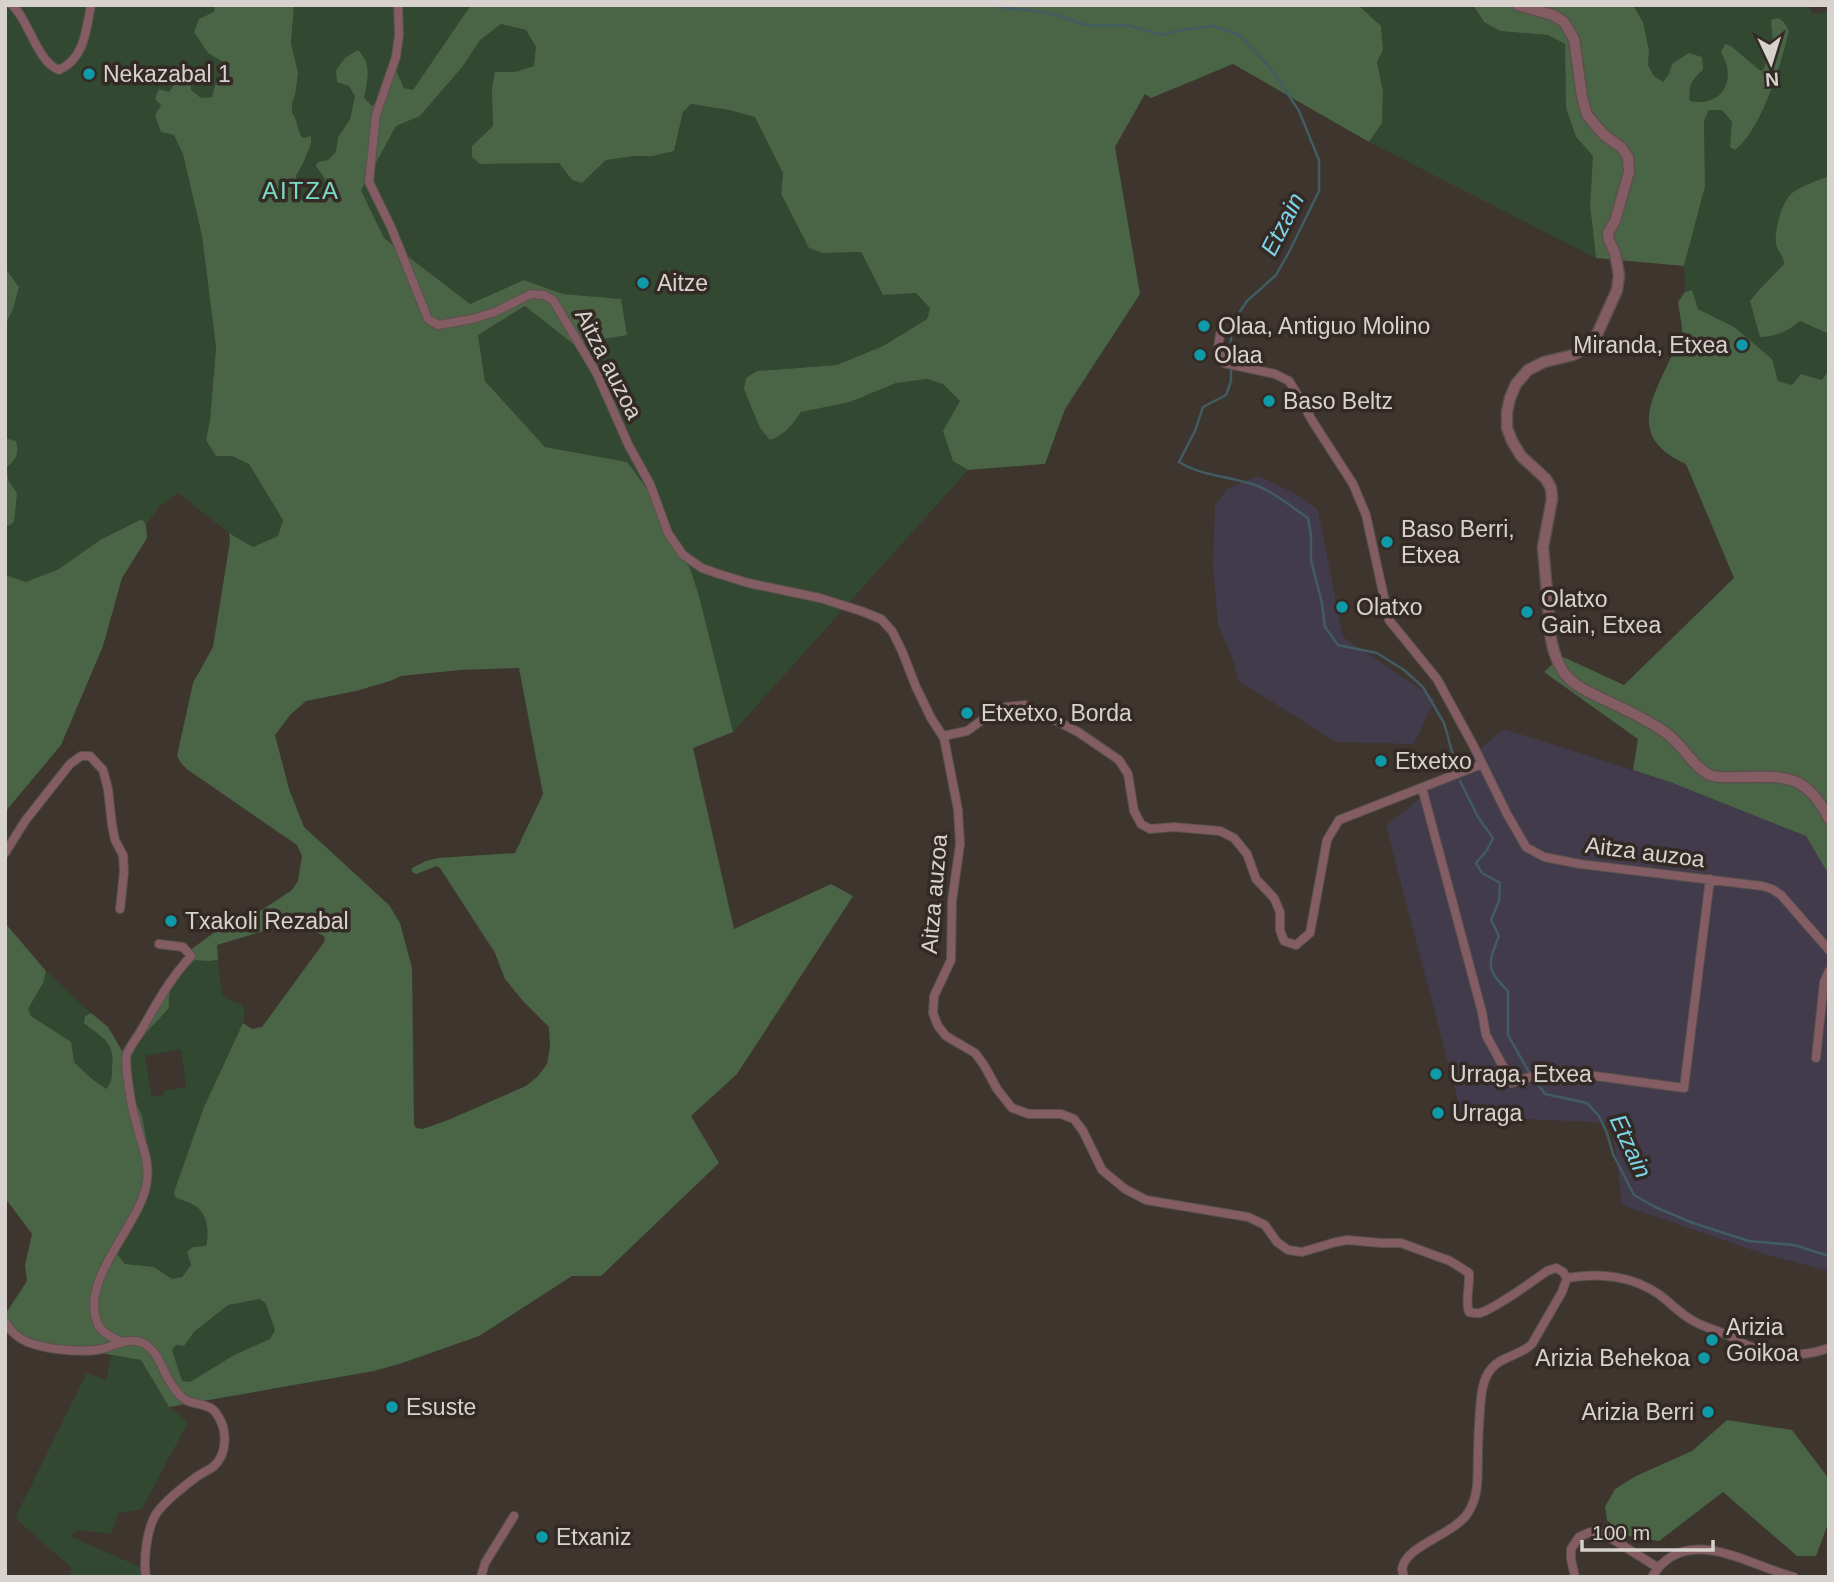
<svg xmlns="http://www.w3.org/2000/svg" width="1834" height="1582" font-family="Helvetica,sans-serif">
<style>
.industrial{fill:#413b4c}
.green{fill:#324830;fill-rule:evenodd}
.forest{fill:#496546;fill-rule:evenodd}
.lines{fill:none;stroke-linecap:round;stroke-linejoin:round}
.stream{stroke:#415c62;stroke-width:2.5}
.minor-casing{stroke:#5a514c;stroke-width:10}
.tertiary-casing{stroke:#5a514c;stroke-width:13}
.minor{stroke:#845c64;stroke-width:8}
.tertiary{stroke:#845c64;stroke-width:10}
.culture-dot{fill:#0f9aa8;stroke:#342a25;stroke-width:2.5}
.labels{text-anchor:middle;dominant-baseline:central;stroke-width:7;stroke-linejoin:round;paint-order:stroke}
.poi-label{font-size:23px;fill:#d8d2cf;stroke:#342a25;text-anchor:start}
.street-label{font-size:23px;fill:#d8d2cf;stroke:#342a25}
.neighbourhood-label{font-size:24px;letter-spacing:2px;fill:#78dcc5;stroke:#342a25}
.water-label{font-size:24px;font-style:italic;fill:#7bd4e7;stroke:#342a25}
</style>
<rect width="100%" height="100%" fill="#3e352f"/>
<path class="industrial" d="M1258,476L1292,492L1318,510L1343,637L1435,699L1414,744L1336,742L1239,681L1233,660L1218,624L1213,565L1215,505L1228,488Z
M1504,729L1670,782L1806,836L1829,875V1271L1764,1254L1622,1205L1612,1123L1462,1116L1386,826Z"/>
<path class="green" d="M5,5H215L208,53L223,62L224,73L216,82L212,97L201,98L190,90V74L170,67L173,86L169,92L159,89L161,105L183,154L202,236L216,347L210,421L206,440L232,456L249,464L283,520L279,536L253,547L229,533L178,493L159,507L146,525L142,519L100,540L59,569L26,582L5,575V528L14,522L7,467L16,441L5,438V325L13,309L19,287L5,268Z
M294,5H474L413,90L404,88L397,71L386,97L372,106L364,98L369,78L349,86L355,96L350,119L338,137L336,152L328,160L323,196C316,202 312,203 302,200L298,192L296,176L303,163V138L298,132L296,118L292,113V103L295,95L291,43Z
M1358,5H1472L1484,22L1500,31L1548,35L1565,44L1566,108L1576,137L1593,156L1590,205L1596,258L1369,142L1382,123L1383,91L1377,62L1383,50L1381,26Z
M1633,5H1808L1813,14L1829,11V176L1815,181L1776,245L1784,259V264L1758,291L1800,321L1829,334V370L1822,380L1801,374L1792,385L1778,381L1772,359L1734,327L1698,309L1692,290L1685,292L1684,266L1705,185L1704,121L1709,109L1722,110L1732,123L1777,70L1789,31L1784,22L1766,53L1765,66L1762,71L1722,52C1723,57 1727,62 1728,67C1732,93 1713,106 1690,101L1689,90L1694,78L1669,74L1663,83L1654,76L1648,65L1649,50L1643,22Z
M501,24L526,30L536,47L535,66L515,72L493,111V126L480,164L559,163L572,180L582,183L606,160L634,156H653L674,151L683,112L691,104L729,110L755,117L783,173L781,194L809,248L822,253L861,252L883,295L916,293L930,308L927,319L883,346L837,365L757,371L780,436L790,427L800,412L850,402L896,383L927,379L943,384L960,401L953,461L968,470L733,732L699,596L690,568L663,530L649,491L627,462L545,447L485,381L478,335L526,306L573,344L621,299L563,294L524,280L470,304L384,238L361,189L396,126L420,116L463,66L480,40Z
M195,959L209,961L218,960L222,993L227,999L242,1005L245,1010L243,1023L204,1107L174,1192L175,1197C182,1200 191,1203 197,1207C208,1216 209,1233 206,1246L193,1247C191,1264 190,1275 172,1280L154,1267L125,1264L115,1251L142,1116C135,1101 126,1073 130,1056C132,1045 160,1017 169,1008C167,984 180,975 195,959ZM181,1049L186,1087L164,1091V1095L152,1097L145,1056Z
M46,971L91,1013L85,1016V1023C104,1039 115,1041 112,1068C112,1077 112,1083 106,1090L92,1079L74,1062L53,1030L31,1016L28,1009L43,983Z
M260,1299L266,1304L275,1330L270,1339L234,1355L190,1382L182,1381L172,1350L176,1345L184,1346L195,1331L228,1305Z
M111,1355L141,1360L169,1407L188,1422L142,1509L118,1513L111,1534L77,1530L70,1536L140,1567L142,1577H69L72,1568L15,1518L87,1373L106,1380Z"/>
<path class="forest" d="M215,5H294L291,43L298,73L295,95L292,103V113C299,121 296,130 303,138L311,136V144L303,163L296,176L298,192L302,200C312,203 316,203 323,196L325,179L316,166L318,162L328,160L336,152L338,137L350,119L355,96L349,86L337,82L336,70L345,58L358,50C372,65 368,79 364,98L372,106L386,97L396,70L404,88L413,90L471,5H1358L1381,26L1383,50L1377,62L1383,91L1382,123L1369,142L1233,64L1151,98L1145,94L1115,147L1140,294L1065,409L1045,464L968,470L953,461L943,431L960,401L943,384L927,379L896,383L850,402L801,412C792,425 785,435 770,440L760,428L744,389L746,378L757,371L837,365L883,346L927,319L930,308L916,293L883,295L861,252L822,253L809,248L781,194L783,173L755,117L729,110L691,104L683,112L674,151L653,156H634L606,160L582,183L572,180L559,163L480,164L472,157V146L493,126L492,89L495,72H515L534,66L536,47L526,30L501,24L480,40L463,66L420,116L396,126L361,190L384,238L470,304L524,280L563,294L621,299L627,335L573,344L525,306L478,335L485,381L545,447L627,462L649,491L663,530L690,568L699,596L733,732L693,748L734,929L831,884L853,896L737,1074L691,1116L719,1163L601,1276H572L479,1336L402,1363L374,1371L169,1407L141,1360L15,1338L5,1331L6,1313L27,1281L25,1265L32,1234L5,1198V923L46,971L43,983L28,1009L31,1016L71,1042L74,1062L92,1079L106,1089C112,1083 112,1076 112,1068C115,1041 103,1039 84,1023L85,1016L91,1013L108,1027L122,1051L174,970L193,948L223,926L262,910L292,890L298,881L302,856L297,845L188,770L181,763L177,756L193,683L213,647L230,541L229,533L253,547L278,536L283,520L249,464L232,456H216L206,440L210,421L216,347L202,236L183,154L174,135L161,132L155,115L161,105L155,99L159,89L169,92L173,86L169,67L182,65L190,74L191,90L201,98L212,97L216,82L224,73L223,62L208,53L194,32L199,19L214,12ZM519,668L543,794L515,853L438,858L426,861L412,868V872L416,874L437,866L440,868L495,953L505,979L523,1001L549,1027L550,1047L547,1064L538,1076L526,1086L448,1120L423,1129L416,1128L414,1124L412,968L400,923L389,905L304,827L289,789L275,735L291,714L306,701L356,691L390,681L401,676L460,670ZM290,923L307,928L324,936L325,941L262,1027L252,1029L243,1023L204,1107L174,1192L175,1197C182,1200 191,1203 197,1207C208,1216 209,1233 206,1246L193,1247L187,1252L191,1265L182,1277L172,1279L154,1267L125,1264L115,1251L150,1178L149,1156L142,1116L135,1100L131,1079L130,1054L144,1035L169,1008C167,984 180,975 195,960L209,961L218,960L217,945ZM260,1299L266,1304L275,1330L270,1339L234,1355L190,1382L182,1381L172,1350L176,1345L184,1346L195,1331L228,1305Z
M1473,5H1633L1643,22L1649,51L1648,65L1654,76L1663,82L1669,74L1672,64L1689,53L1702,57L1703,70C1692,79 1688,86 1690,101C1713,106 1732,92 1727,67C1726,62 1723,57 1721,52L1725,44L1731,46L1758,69L1762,71L1765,66L1766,53L1773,43L1771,20L1778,18L1784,22L1789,31C1781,64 1762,129 1735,150L1730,147L1732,122L1722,110H1709L1704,121L1705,186L1684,266L1596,258L1590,205L1593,156L1576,137L1566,108L1565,44L1548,35L1500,31L1484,22Z
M1829,176V334L1800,321C1788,331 1776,337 1760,337L1750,301L1758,291L1784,264C1784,256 1778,252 1776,244C1774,231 1781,206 1789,196C1796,188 1818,180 1829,176Z
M5,268L19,287L13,309L5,325Z
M1692,290L1698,309L1734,327L1772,359L1778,381L1792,385L1801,374L1822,380L1829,370V875L1806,836L1670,782L1633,770L1638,739L1544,672L1561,656L1624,685L1734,578L1686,464C1627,437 1651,401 1672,355C1675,349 1680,341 1682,335C1683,326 1679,312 1678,302L1685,292Z
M5,438L16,441C19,453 17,459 7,467L8,480L17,493L14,522L5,528Z
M142,519L146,525L147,538L122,578L103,646L61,745L5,812V575L26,582L59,569L100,540Z
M1727,1420L1792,1430L1829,1479V1521L1816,1556H1797L1723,1492L1659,1541L1623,1535L1607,1520L1605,1507L1615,1489L1636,1476L1692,1451Z"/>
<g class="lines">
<path class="stream" d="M994,5L999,7L1049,13L1086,25H1126L1162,35L1180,30L1214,26L1241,36L1272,70L1299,111L1319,160V191L1289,252L1276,275L1247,301L1231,325V361
M1231,368V381L1226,395L1203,407L1195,431L1179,462C1203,477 1232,476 1258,486C1277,494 1291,507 1308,518L1311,536V560L1322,603L1325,627L1338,645L1377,653L1404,670L1423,687L1444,723L1456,766
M1460,781L1478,817L1493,838L1487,850L1476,863L1482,873L1500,883L1499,901L1491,920L1499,936C1488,964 1485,969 1508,991V1035L1530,1074
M1534,1079L1545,1094L1587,1103L1599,1116L1607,1133L1613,1154L1634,1195L1655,1207L1693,1223L1749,1241L1794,1245L1829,1256"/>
<g class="minor-casing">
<path id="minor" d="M12,5C29,20 37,62 59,70C85,58 86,30 91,5
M398,5L399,35L396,57L376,115L369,182L391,227L428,319L438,325L472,319L495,312L531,294L544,295L553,300L597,374L629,446L650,484L668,533L683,555L702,568L716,573L748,583L820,598L861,611L881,619L892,631L902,651L916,687L931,718L944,738L958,810L960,844L952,901L951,960L934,996L933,1013L938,1026L946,1036L975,1053L984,1065L997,1089L1012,1108L1029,1114H1061L1074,1119L1083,1131L1102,1170L1125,1189L1146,1200L1248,1217L1265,1225L1277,1242L1288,1250L1302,1252L1336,1242L1347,1240L1381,1243H1401L1450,1261L1469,1273C1470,1286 1465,1301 1469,1312C1474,1313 1475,1314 1480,1313C1498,1307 1530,1283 1547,1271L1556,1268L1563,1272L1567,1278L1562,1292L1532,1344C1520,1356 1501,1356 1491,1369C1482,1380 1481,1396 1480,1410C1479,1424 1478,1439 1478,1453C1477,1473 1480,1493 1469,1511C1456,1535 1406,1544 1402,1569L1404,1577
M1220,334L1218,349L1224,363L1275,374L1289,381L1299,397L1313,422L1353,484L1366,515L1389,620L1437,679L1473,745L1507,814L1526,847L1544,857L1580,864L1762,886L1772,889L1781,895L1829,950
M943,736L967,731L992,713L1005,707L1025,705L1078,732L1119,760L1128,774L1134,811L1141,824L1150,829L1174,827L1220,831L1234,838L1247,854L1256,879L1274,898L1280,912V930L1284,941L1296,945L1310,933L1327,840L1339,820L1482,764
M1422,788L1482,1012L1486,1035L1512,1083L1551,1070L1684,1088L1710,879
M5,853L25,821L70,764L81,756H90L103,770L108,789L112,825L115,840L123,855L124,872L120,909
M1816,1058L1824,982L1829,971
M1567,1278C1599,1272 1633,1276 1660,1295C1670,1303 1679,1312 1690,1319C1702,1327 1717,1330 1730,1336C1735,1339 1739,1342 1744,1344C1771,1356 1801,1358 1829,1348
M5,1322C8,1326 11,1331 15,1334C31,1350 81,1353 102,1349C116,1345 129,1337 143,1343C158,1350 162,1370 170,1382C175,1389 180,1398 188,1401C198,1405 210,1404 216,1413C228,1429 228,1454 213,1467C207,1471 200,1474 195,1478C183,1487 168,1499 159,1510C147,1524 143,1559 146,1577
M121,1342C112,1337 100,1332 97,1322C80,1276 143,1223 147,1180C150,1160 140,1141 136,1122C132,1110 124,1065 127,1054C130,1046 137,1038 141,1031C156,1004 170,979 191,956L183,947L159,944
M481,1577L485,1563L514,1516
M1575,1577L1571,1559V1549L1579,1537L1590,1532H1596L1606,1535L1657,1567
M1652,1577C1685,1521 1750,1566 1794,1577"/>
</g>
<g class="tertiary-casing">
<path id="tertiary" d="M1518,5L1553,15L1564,22L1574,39L1582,97L1587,115L1604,135L1621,147L1628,157L1629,172L1615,221L1608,233L1609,240L1615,253L1619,275L1617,290L1595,339L1586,348L1573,355L1544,362L1528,370L1516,384L1510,398L1507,412V428L1512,441L1521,456L1546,479L1551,488L1552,499L1543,547L1551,639C1554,654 1559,671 1572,681C1581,690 1594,694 1605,700C1626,710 1647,719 1666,733C1682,743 1696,772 1713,776C1721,778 1731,777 1740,777C1785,776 1807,774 1829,819"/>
</g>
<use href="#minor" class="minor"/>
<use href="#tertiary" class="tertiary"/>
</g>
<g class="culture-dot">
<circle cx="89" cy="74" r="7"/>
<circle cx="643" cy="283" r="7"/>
<circle cx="1204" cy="326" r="7"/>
<circle cx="1742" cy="345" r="7"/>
<circle cx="1200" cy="355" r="7"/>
<circle cx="1269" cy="401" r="7"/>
<circle cx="1387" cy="542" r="7"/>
<circle cx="1342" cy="607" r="7"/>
<circle cx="1527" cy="612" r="7"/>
<circle cx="967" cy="713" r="7"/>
<circle cx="1381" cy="761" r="7"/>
<circle cx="171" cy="921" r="7"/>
<circle cx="1436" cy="1074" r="7"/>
<circle cx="1438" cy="1113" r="7"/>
<circle cx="1712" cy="1340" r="7"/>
<circle cx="1704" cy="1358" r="7"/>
<circle cx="392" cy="1407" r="7"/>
<circle cx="1708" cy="1412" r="7"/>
<circle cx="542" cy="1537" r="7"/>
</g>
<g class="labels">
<g class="poi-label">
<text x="103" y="74">Nekazabal 1</text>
<text x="657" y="283">Aitze</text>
<text x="1218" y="326">Olaa, Antiguo Molino</text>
<text x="1728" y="345" text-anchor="end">Miranda, Etxea</text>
<text x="1214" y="355">Olaa</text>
<text x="1283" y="401">Baso Beltz</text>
<text x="1401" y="529">Baso Berri,<tspan x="1401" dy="26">Etxea</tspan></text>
<text x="1541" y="599">Olatxo<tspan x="1541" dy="26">Gain, Etxea</tspan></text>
<text x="1356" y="607">Olatxo</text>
<text x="981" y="713">Etxetxo, Borda</text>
<text x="1395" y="761">Etxetxo</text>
<text x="185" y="921">Txakoli Rezabal</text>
<text x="1450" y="1074">Urraga, Etxea</text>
<text x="1452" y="1113">Urraga</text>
<text x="1726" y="1327">Arizia<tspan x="1726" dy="26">Goikoa</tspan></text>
<text x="1690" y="1358" text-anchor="end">Arizia Behekoa</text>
<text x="406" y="1407">Esuste</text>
<text x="1694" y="1412" text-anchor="end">Arizia Berri</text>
<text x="556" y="1537">Etxaniz</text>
</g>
<g class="street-label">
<text transform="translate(609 364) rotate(63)">Aitza auzoa</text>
<text transform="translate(1645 852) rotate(7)">Aitza auzoa</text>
<text transform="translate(934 894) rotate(-85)">Aitza auzoa</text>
</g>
<g class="neighbourhood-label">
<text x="301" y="190">AITZA</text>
</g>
<g class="water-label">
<text transform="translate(1282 224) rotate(-63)">Etzain</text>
<text transform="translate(1631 1146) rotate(65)">Etzain</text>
</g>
</g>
<rect width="1834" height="1582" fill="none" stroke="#d8d2cf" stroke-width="14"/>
<g transform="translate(1771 63) rotate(176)" stroke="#342a25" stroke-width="5" paint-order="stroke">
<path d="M0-5L12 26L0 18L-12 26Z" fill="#d8d2cf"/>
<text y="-10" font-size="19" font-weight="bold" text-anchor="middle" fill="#d8d2cf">N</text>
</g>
<path d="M1582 1540v10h131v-10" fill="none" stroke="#d8d2cf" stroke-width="3.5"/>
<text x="1592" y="1540" font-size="21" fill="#d8d2cf" stroke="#342a25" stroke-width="5" paint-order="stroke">100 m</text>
</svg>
